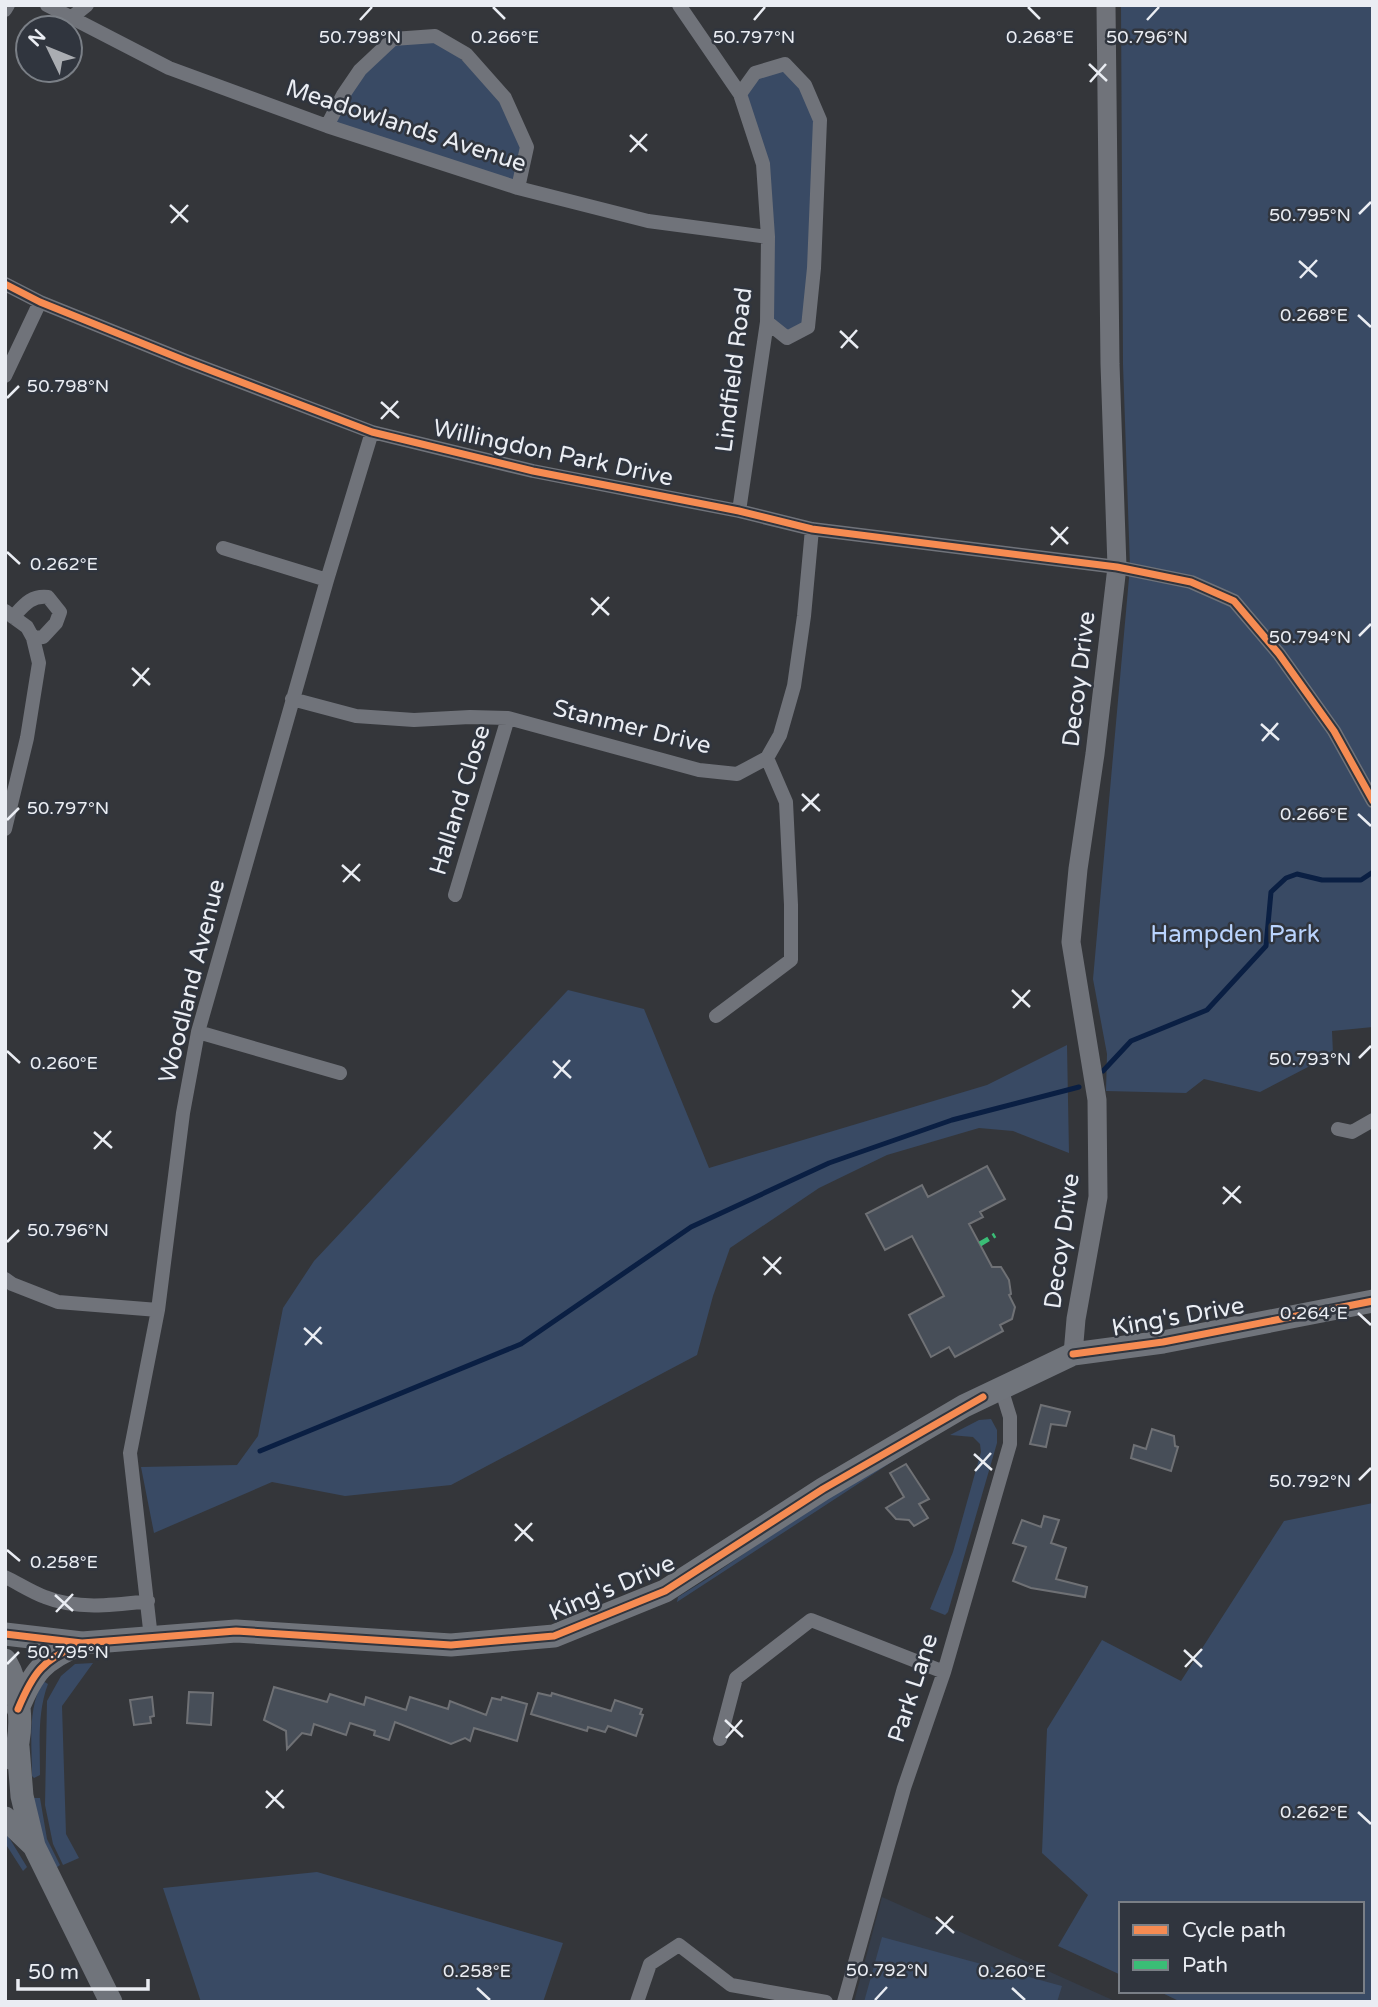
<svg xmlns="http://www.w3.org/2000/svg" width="1378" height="2007" font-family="'Varela Round',sans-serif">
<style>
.built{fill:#353d4a}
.green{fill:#394a64}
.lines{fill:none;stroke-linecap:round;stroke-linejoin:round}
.stream{stroke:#0a1f43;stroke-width:5}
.building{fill:#474e58;stroke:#6f7175;stroke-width:2}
.minor{stroke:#70737a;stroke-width:14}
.tertiary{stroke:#70737a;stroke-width:19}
.primary{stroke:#70747b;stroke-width:23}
.quiet{stroke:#3abd76;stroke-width:5;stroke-dasharray:10 5;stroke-linecap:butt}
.cycleway-casing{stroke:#30353e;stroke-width:11}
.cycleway{stroke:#f68b52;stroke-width:7}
.ticks{fill:none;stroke:#eaedf3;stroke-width:2.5}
.labels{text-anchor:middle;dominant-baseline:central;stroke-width:5;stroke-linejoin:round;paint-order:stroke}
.street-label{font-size:24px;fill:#eaedf3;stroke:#30353e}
.park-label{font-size:24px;fill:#bad4fe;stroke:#30353e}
.ticks-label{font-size:18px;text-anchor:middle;fill:#eaedf3;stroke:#30353e;stroke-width:5;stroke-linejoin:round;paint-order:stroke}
</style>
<rect width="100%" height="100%" fill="#34363a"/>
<path class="built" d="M882,1897L1117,2002H854Z"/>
<path class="green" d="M1121,5H1373V1027L1332,1031L1333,1054L1260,1092L1204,1079L1186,1093L1106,1091L1107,1054L1093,979L1130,567L1123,364Z
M435,36L505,98L527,147L518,188L327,126L343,95L393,39Z
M785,64L820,120L808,327L787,338L767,322L763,164L740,94L755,73Z
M568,990L644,1009L709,1168L987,1085L1067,1045L1069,1153L1013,1131L979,1128L887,1155L819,1188L730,1248L713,1296L697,1355L451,1485L345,1496L272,1482L154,1533L141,1467L237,1465L258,1436L283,1308L314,1261Z
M991,1419L997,1430V1443L948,1612L945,1615L930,1609L953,1552L981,1452L980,1444L973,1437L950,1435L979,1420Z
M907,1452L677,1602L678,1597L710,1577L807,1510Z
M1373,1503V2002H1181L1158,1991H1362V1904H1121V1975L1058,1946L1088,1895L1042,1853L1047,1729L1102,1640L1181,1681L1284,1521Z
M93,1663L62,1706L66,1834L79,1858L63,1865L53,1844L45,1805L47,1701L61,1676L75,1664Z
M43,1681L48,1684C37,1713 40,1745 40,1775L34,1778L32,1776C32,1744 27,1710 43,1681Z
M33,1798H40L47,1839L60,1865L56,1868L45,1848Z
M5,1831L27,1867L23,1871L5,1843Z
M317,1872L563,1943L543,2002H201L163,1888Z
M882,1937L1062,1986L1057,2002H864Z"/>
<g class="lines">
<path class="stream" d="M1103,1071L1131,1041L1207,1010L1266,946L1271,892L1286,878L1297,874L1322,880H1361L1373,872
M260,1451L521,1344L691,1227L829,1163L952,1120L1079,1087"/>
</g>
<path class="building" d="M987,1166L1005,1199L980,1212L983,1217L969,1224L992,1267H1001L1009,1280L1011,1294L1009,1295L1015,1307L1012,1319L1000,1325L1003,1331L955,1357L949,1347L931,1357L909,1315L944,1296L912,1236L885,1250L866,1214L922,1185L928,1197Z
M1041,1405L1070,1412L1066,1426L1051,1424L1046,1447L1030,1444Z
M1152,1429L1174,1436L1175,1446L1178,1447L1171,1471L1131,1458L1134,1445L1146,1449Z
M906,1464L929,1499L919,1504L928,1518L914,1526L909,1520L896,1519L886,1508L904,1497L890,1473Z
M1044,1516L1059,1520L1051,1543L1066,1548L1056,1579L1087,1587L1085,1597L1031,1588L1013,1581L1026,1547L1013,1543L1022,1520L1041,1527Z
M274,1687L327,1702L330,1694L364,1705L366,1697L406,1710L410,1697L448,1709L450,1701L486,1715L492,1698L501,1700L502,1697L527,1704L517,1741L474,1728L470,1741L465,1738L451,1744L395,1722L389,1740L374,1735L375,1731L350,1723L346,1735L314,1724L311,1735L302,1733L287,1749L286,1731L264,1720Z
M189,1692L213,1693L211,1725L187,1723Z
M538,1693L551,1696L552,1693L611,1711L615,1700L642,1709L640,1714L643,1715L636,1736L608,1726L605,1732L588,1727L587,1731L531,1714Z
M152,1697L154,1716L150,1717L151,1723L134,1725L130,1700Z"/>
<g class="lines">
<path class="minor" d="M47,5L169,68L327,126L518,188L648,221L768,237
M679,5L740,94L763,164L768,237L767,322L739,511
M5,10L8,5
M72,17L87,5
M740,94L755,73L785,64L805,85L820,120L814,268L808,327L787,338L767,322
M327,126L343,95L360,70L393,39L435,36L466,54L505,98L527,147L518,188
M5,284L40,302L186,361L372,432L533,471L739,511L812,529L1117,567L1191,582L1234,601L1279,654L1334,731L1373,801
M5,376L40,302
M223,548L327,580
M5,611L27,627L33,638L39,663L27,738L5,829
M13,617C24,605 31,595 48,597L60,612L56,623L43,637L33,638
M292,699L356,716L414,720L470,717L508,718L699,770L737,774L767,758L780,735L794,686L804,616L812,529
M455,895L508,718
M716,1016L791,960V905L786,802L767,758
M198,1032L340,1073
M1338,1129L1352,1132L1373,1120
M5,1279L12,1284L58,1302L158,1310
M5,1577C18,1583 31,1592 45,1597C77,1610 114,1605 148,1601
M151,1638L130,1453L158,1310L183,1113L198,1032L327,580L372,432
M720,1739L736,1678L811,1620L944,1672
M637,2002L650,1964L679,1945L731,1985L826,2002
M844,2002L904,1788L944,1672L1010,1444V1417L1001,1388"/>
<path class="tertiary" d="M1073,1354L1076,1319L1098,1197L1097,1100L1071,942L1078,869L1095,754L1117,567L1110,364L1106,5"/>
<path class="primary" d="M5,1634L82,1643L236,1631L451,1645L554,1636L665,1591L823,1489L964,1406L1073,1354L1163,1342L1373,1301
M5,1660C20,1686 25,1731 13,1759
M18,1709C33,1672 43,1659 81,1644
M18,1747L22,1796L34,1846L111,2002
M5,1818L34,1846"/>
<path class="quiet" d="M980,1244L995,1235"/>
<g class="cycleway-casing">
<path id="cycleway" d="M5,284L40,302L186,361L372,432L533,471L739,511L812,529L1117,567L1191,582L1234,601L1279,654L1334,731L1373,801
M1073,1354L1163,1342L1373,1301
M5,1634L82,1643L236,1631L451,1645L554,1636L665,1591L823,1489L983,1397
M18,1709C33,1673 43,1659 79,1645"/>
</g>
<use href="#cycleway" class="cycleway"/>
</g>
<path class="ticks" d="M493,7L505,19M1028,7L1040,19M360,20L372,7M754,20L765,7M1147,20L1159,7M1089,64L1107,81M1090,82L1106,64M630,135L647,151M630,152L647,134M170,205L188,222M1359,214L1371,202M171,223L188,205M1299,261L1317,277M1300,278L1317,260M1358,315L1371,327M840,331L858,348M841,348L857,330M7,398L19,386M381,402L399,418M381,419L398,401M1051,527L1068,544M1051,545L1068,527M7,552L20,564M591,598L609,615M592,615L609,597M1359,636L1371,624M132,668L150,685M133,686L149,668M1261,724L1279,740M1262,741L1278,723M802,794L820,811M802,811L819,794M1358,814L1371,826M7,820L19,808M342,865L360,881M343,882L360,864M1012,990L1030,1007M1013,1008L1030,990M7,1051L20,1063M1359,1058L1371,1046M553,1061L571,1078M554,1078L570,1060M94,1132L112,1148M94,1149L111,1131M1223,1187L1241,1203M1223,1204L1240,1186M7,1242L19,1230M763,1257L781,1274M764,1275L781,1257M1358,1313L1371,1325M304,1328L322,1344M305,1345L321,1327M974,1454L992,1470M975,1471L991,1453M1359,1480L1371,1468M515,1524L533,1541M515,1541L532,1523M7,1550L20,1561M55,1595L73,1611M56,1612L73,1594M1184,1650L1202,1667M7,1664L19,1652M1185,1667L1202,1649M725,1720L743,1737M726,1738L742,1720M266,1791L284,1808M266,1808L283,1790M1358,1812L1371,1824M936,1917L954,1933M936,1934L953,1916M477,1988L490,2000M1012,1988L1025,2000M875,2000L887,1987"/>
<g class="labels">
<g class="street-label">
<text transform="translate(406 126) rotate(18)">Meadowlands Avenue</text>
<text transform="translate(734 370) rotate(-83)">Lindfield Road</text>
<text transform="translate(553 453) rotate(12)">Willingdon Park Drive</text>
<text transform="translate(1079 679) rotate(-83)">Decoy Drive</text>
<text transform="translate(632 727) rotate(14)">Stanmer Drive</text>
<text transform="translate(460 800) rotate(-73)">Halland Close</text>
<text transform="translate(192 981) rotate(-76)">Woodland Avenue</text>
<text transform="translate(1062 1241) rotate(-82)">Decoy Drive</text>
<text transform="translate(1178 1317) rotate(-10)">King's Drive</text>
<text transform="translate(612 1588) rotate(-23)">King's Drive</text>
<text transform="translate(913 1688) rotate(-72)">Park Lane</text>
</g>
<g class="park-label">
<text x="1235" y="934">Hampden Park</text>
</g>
</g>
<g class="ticks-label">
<text x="505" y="43">0.266°E</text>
<text x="1040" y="43">0.268°E</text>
<text x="360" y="43">50.798°N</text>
<text x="754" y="43">50.797°N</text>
<text x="1147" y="43">50.796°N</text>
<text x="1310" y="221">50.795°N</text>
<text x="1314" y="321">0.268°E</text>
<text x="68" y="392">50.798°N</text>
<text x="64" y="570">0.262°E</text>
<text x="1310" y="643">50.794°N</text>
<text x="68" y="814">50.797°N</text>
<text x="1314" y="820">0.266°E</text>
<text x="1310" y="1065">50.793°N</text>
<text x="64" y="1069">0.260°E</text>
<text x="68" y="1236">50.796°N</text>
<text x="1314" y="1319">0.264°E</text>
<text x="1310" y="1487">50.792°N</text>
<text x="64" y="1568">0.258°E</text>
<text x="68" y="1658">50.795°N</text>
<text x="1314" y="1818">0.262°E</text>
<text x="887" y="1976">50.792°N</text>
<text x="477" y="1977">0.258°E</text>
<text x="1012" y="1977">0.260°E</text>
</g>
<rect width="1378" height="2007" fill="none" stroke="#eaedf3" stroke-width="14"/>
<rect x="1119" y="1902" width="245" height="91" fill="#30353e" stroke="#7a7f86" stroke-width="2"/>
<rect x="1133" y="1925" width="35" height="10" fill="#f68b52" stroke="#7a7f86" stroke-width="2"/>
<text x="1182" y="1937" font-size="21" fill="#eaedf3">Cycle path</text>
<rect x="1133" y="1960" width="35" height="10" fill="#3abd76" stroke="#7a7f86" stroke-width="2"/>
<text x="1182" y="1972" font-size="21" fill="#eaedf3">Path</text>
<g transform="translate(49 49) rotate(313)"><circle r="33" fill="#30353e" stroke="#7a7f86" stroke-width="2"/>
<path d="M0-5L12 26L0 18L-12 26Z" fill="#aaadb2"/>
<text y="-10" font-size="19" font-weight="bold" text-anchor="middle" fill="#eaedf3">N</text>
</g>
<path d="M18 1979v10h130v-10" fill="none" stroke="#eaedf3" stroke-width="3.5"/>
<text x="28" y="1979" font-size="21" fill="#eaedf3" stroke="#30353e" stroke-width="5" paint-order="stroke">50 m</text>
</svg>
